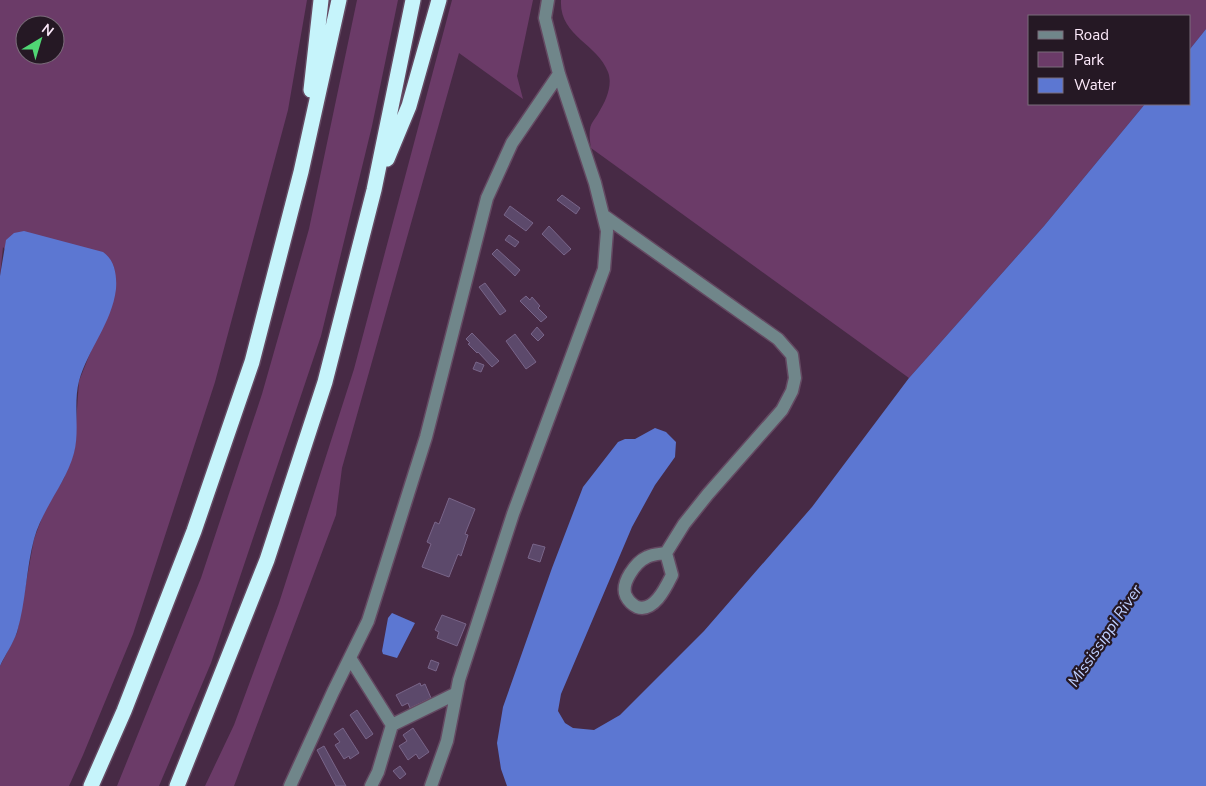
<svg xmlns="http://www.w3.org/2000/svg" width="1206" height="786" font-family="'Nunito Sans',sans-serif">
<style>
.green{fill:#6b3b68;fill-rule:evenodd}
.water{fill:#5c77d2}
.building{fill:#5c496b;stroke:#796589}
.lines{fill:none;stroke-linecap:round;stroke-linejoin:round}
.minor-casing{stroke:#644962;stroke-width:15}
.highway-casing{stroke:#644962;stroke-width:18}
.minor{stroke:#70868a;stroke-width:12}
.highway{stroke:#c6f4fb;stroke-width:15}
.labels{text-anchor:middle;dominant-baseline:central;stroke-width:4.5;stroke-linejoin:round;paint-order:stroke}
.water-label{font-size:16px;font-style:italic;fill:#bdcefe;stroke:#251824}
</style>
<rect width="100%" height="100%" fill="#472a45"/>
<path class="green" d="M0,0H307L288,110L215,382L133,634L83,755L69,786H0V666L17,633L34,539L45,510L64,478L74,452L79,381L91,351L3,247L0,276ZM25,25H55V55H25Z
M357,0H398L372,126L321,336L211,663L159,786H117L201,578L262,394L309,229Z
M452,0H533L517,76L523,99L459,53L342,468L336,515L234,786H205L234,725L279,603L354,369Z
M561,0H1206V29L1190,49V16H1030V104H1145L1044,226L909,378L591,148C590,142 589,135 590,129C591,122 596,118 599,112C606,101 613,85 608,72C597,43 559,36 561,0Z"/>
<path class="water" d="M1206,29V786H507L501,769L497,743L503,707L552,568L583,487L618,442L625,439H635L655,428L666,432L676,442L675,457L655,485L632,527L561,694L558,711L565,723L573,728L594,730L620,715L704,631L812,507L909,378L1044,226L1145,104H1190V49Z
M24,231L103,252C115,260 117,276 116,289C112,323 88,349 79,381C73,404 80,430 74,453C66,483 43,507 34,539C26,569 26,602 17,632C13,644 5,655 0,666V276L6,240L14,233Z
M392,613L415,623L397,658L383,654L382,651L388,618Z"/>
<path class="building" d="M562,195L580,208L576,214L557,200Z
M510,206L533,223L526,231L504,215Z
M549,226L571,249L564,255L542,234Z
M509,235L519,242L515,247L505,240Z
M497,249L520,270L515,276L492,254Z
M485,283L506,311L500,315L479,287Z
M526,296L530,300L532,297L540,306L538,308L547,317L541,322L520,301Z
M537,327L544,335L538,341L531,334Z
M472,333L499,361L492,367L478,352L477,353L468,344L470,343L466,339Z
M515,334L536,362L526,369L506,341Z
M476,362L484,365L481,372L473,369Z
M449,498L475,509L465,534L468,535L461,556L458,554L449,577L422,567L431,544L427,542L435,522L439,524Z
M533,544L545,547L540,562L528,558Z
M442,615L466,624L457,646L437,638L439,632L435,630Z
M431,660L439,663L436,671L428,668Z
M420,683L421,686L425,684L431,698L410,708L408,703L402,706L396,695Z
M357,710L373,734L366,739L350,715Z
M343,728L359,753L350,759L349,756L344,759L335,745L340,742L334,734Z
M413,728L429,752L419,759L416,754L408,760L399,746L407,741L403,735Z
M324,746L346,786H336L317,750Z
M400,766L406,774L400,779L393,771Z"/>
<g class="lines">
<g class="minor-casing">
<path id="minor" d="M603,215L778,339L792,355L795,378L792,391L782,410L708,494L684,524L666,553L672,575C666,587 654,613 637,607C633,605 628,600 626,596C620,583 636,562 647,557C653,554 660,554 666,553
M350,658L392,725L455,694
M290,786L333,692L368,621L426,437L487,198L512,143L559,74
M371,786L378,772L392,725
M431,786L447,741L459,680L513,514L604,269L607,231L595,183L559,74L545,18L548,0"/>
</g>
<g class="highway-casing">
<path id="highway" d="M311,90L321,0
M387,159L409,106L439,0
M91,786L124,711L194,531L252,362L301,172L339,0
M177,786L267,560L325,382L374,190L413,0"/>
</g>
<use href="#minor" class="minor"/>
<use href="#highway" class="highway"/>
</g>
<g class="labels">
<g class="water-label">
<text transform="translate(1105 636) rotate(-56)">Mississippi River</text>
</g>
</g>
<rect x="1028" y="15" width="162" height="90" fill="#251824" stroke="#7b6c7a"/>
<rect x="1038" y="31" width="25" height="8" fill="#70868a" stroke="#7b6c7a"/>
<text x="1074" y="40" font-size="15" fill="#fdeafb">Road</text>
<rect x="1038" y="52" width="25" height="15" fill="#6b3b68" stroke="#7b6c7a"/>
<text x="1074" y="65" font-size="15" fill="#fdeafb">Park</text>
<rect x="1038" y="78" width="25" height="15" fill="#5c77d2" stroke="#7b6c7a"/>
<text x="1074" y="90" font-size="15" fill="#fdeafb">Water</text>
<g transform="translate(40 40) rotate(38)"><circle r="24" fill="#251824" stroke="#7b6c7a"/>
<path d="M0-4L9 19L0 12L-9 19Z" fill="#50d674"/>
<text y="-8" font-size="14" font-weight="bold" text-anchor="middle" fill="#fdeafb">N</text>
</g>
</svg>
